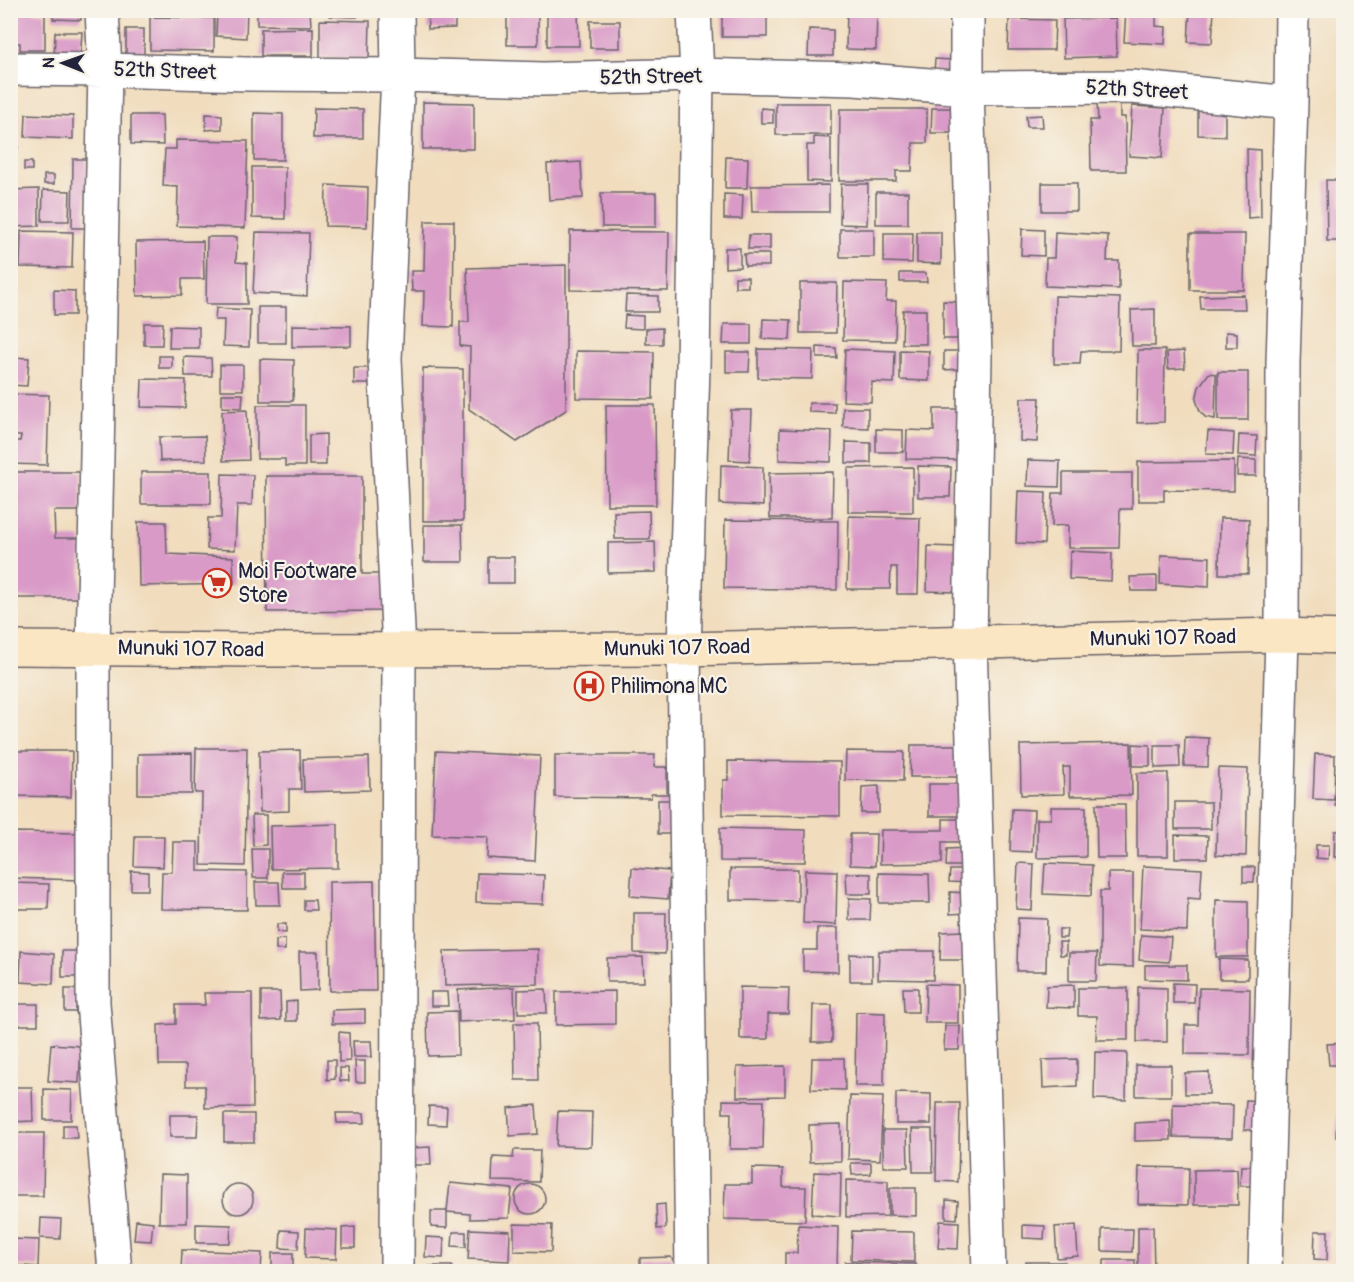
<svg xmlns="http://www.w3.org/2000/svg" width="1354" height="1282" font-family="Pangolin,sans-serif">
<style>
.building{fill:#d99ac7}
.lines{fill:none;stroke-linecap:round;stroke-linejoin:round}
.minor-casing{stroke:#6a6369;stroke-width:36}
.secondary-casing{stroke:#6a6369;stroke-width:36}
.minor{stroke:#fff;stroke-width:33}
.secondary{stroke:#fbe6c4;stroke-width:33}
.labels{text-anchor:middle;dominant-baseline:central;stroke-width:4.5;stroke-linejoin:round;paint-order:stroke}
.street-label{font-size:21px;fill:#22223b;stroke:#f7f3e8}
.poi-label{font-size:21px;fill:#22223b;stroke:#f7f3e8;text-anchor:start}
</style>
<rect width="100%" height="100%" fill="#f7f3e8"/>
<filter id="ink" filterUnits="userSpaceOnUse"><feTurbulence type="fractalNoise" baseFrequency=".0167" numOctaves="2"/><feDisplacementMap in="SourceGraphic" scale="12" xChannelSelector="R" yChannelSelector="G"/><feConvolveMatrix kernelMatrix="1 2 1 2 8 2 1 2 1" color-interpolation-filters="sRGB"/></filter>
<filter id="wash" filterUnits="userSpaceOnUse"><feTurbulence type="fractalNoise" baseFrequency=".008" numOctaves="4" result="noise"/><feDisplacementMap in="SourceGraphic" scale="24" xChannelSelector="R" yChannelSelector="G"/><feGaussianBlur stdDeviation="1.35" result="paint"/><feColorMatrix in="noise" values="0 0 0 0 0 0 0 0 0 0 0 0 0 0 0 0 0 1.4 0 .05"/><feComposite in="paint" operator="in"/></filter>
<g filter="url(#wash)">
<rect width="100%" height="100%" fill="#f1ddbe"/>
<g id="blocks">
<path class="building" d="M10,10L45,13V50H20V43H15V48H10Z
M53,10H81V20L53,19Z
M217,10H247L246,38L216,36Z
M257,10H310L311,26L257,25Z
M330,10H357V17L330,16Z
M427,10H455V28L428,29Z
M507,10H538V45H507Z
M547,10H578L579,46H547Z
M722,10H767V37H722Z
M847,10H877L876,50L846,49Z
M1126,10H1156V26L1166,27L1165,44L1124,42Z
M1190,10H1214L1212,43L1188,42Z
M150,17L214,18V51L150,50Z
M1116,18L1117,56L1064,58L1063,19Z
M1009,19L1055,20L1054,50H1008Z
M320,20L370,21L369,58H320Z
M590,21H620V48H590Z
M313,28V56H261V29Z
M126,29H144V57L126,56Z
M809,29L833,30V56H808Z
M55,32H82L80,62H54Z
M935,59L952,60V73L934,72Z
M423,102L474,103V149H423Z
M776,103H831V135H776Z
M1097,104H1120V117H1125L1126,171H1091L1090,120H1098Z
M1132,106L1165,108L1162,158L1129,156Z
M1198,107H1225V136L1198,135Z
M314,108L363,109V138H313Z
M761,108L773,109V123H761Z
M932,108H954V133H931Z
M840,109H927V143H913L912,171H896V181H839Z
M254,113L283,114V160H254Z
M26,114L73,116V139L25,137Z
M206,114L222,115V129L206,130Z
M10,115L19,116L18,148H10Z
M131,115H162L163,145L131,144Z
M1042,115L1043,127H1027L1026,116Z
M814,137L831,138V182L807,181V145H814Z
M176,140L248,141L245,228L177,226L178,187L163,186L165,149H176Z
M1247,149L1260,150L1261,217L1248,218Z
M726,157L748,158L747,188H725Z
M73,159H87L85,228H72Z
M24,162H32V170H24Z
M581,162L583,198L549,200L547,164Z
M252,167H285V219L252,218Z
M44,175H54V184H44Z
M1326,180H1341L1342,241H1327Z
M1042,183H1077V211H1042Z
M841,184H868L867,225L840,224Z
M326,185L368,187L367,227L325,226Z
M829,185V212H752L751,186Z
M39,189V226L10,227V190Z
M43,190L70,191L69,221H42Z
M876,192H908V224H876Z
M601,193H656V227H602Z
M724,194L743,195L742,219H724Z
M425,221H454L453,327L423,326L424,291H412L411,271H424Z
M840,229H874V257H840Z
M1022,229L1044,230V256L1021,255Z
M21,231L73,232L72,268L20,267Z
M570,231L669,232L668,291L570,290Z
M256,232L309,233L307,296L253,293Z
M917,232H941V264L917,263Z
M1055,232L1108,235L1107,261H1119V289L1045,286L1046,258H1054Z
M884,233H913L912,263L884,262Z
M1190,234H1245L1244,290H1190Z
M749,235H770V249H748Z
M207,237H237L236,262L247,263V304H206Z
M203,241L204,279H182V295L137,296L136,242Z
M725,248H740V267L725,268Z
M744,254H769V266H745Z
M566,265V410L517,442L469,409L470,347L460,346V322H469L467,268Z
M900,273H926L927,282H900Z
M735,277H748V287H735Z
M844,282L887,283L886,301H896L895,341L843,340Z
M800,283H837L836,333H800Z
M54,290L75,291V315H54Z
M626,295L658,296V312H625Z
M1244,295L1245,309H1201L1200,296Z
M1055,296L1120,298L1119,351H1081L1080,364H1054Z
M943,301L958,302L957,339H943Z
M258,307H286V343H258Z
M216,308L250,310L249,347L223,346L224,320H215Z
M1155,309V346H1132L1131,310Z
M903,310H926V344H902Z
M625,315L643,316V329L624,328Z
M763,319L791,320L790,340L762,339Z
M144,323H163L162,345H144Z
M724,324H751V344H723Z
M292,325L351,326V346L292,347Z
M170,326L199,327V348H169Z
M662,328V344H646V329Z
M1226,332L1237,333V347H1226Z
M817,347L836,348L837,358H817Z
M758,349L813,350L812,379L758,378Z
M845,349L895,351L894,383L872,382L871,402L843,401Z
M900,350L929,351V381L900,380Z
M1138,350H1165L1164,422L1137,423Z
M576,351L654,352L653,399L576,398Z
M944,351H960V369L944,370Z
M1184,351L1185,368L1168,369L1167,352Z
M726,352H750L749,372H726Z
M159,356H172V368H159Z
M10,357L29,358L27,386L10,385Z
M184,357L211,358L212,376H185Z
M260,359L294,360L293,401H260Z
M220,365H243V390H220Z
M354,368H369V384H354Z
M423,368L463,369V521H423Z
M1218,372H1248V420H1218Z
M1209,373L1216,374L1215,419L1205,417L1200,411L1196,400L1199,387Z
M142,379L186,380L185,408L141,407Z
M10,394L49,395L47,465L10,464V441H20L21,436H10Z
M222,394H243L242,408L222,407Z
M1021,398H1040L1037,442L1020,441Z
M809,403H835V413L809,412Z
M257,405H305V466H285V459H257Z
M606,405H655L656,505H607Z
M843,408H868V428L843,427Z
M934,409H962L961,460L906,459L907,430L934,431Z
M247,410L249,460L223,461L222,411Z
M731,410H752L750,461L729,460Z
M780,429L832,431L831,462L779,460Z
M876,429L903,430V452H876Z
M1208,431L1234,433L1233,455L1206,454Z
M326,434V465H309V435Z
M1239,435L1257,436L1256,456L1238,455Z
M205,436L206,460L160,461L159,437Z
M846,442L871,443V463H846Z
M1238,459L1256,460V476H1237Z
M1028,460L1060,461L1059,487L1027,486Z
M1234,461V491L1164,490V501H1138V462Z
M721,465L763,467V506L720,504Z
M918,466L951,467L950,497H918Z
M913,467V512H848V468Z
M10,472H81V511H54L55,538H81V598H10Z
M141,472H211V504H141Z
M833,472L832,518H770L769,473Z
M1063,473H1132V509H1120L1119,548H1068V525L1052,526L1053,493H1063Z
M222,474L253,475L252,505H237L235,550L207,549L208,518H221Z
M266,476H362V574H391V611L267,612Z
M1018,491L1046,492L1044,544L1016,543Z
M649,511L650,539H615L614,512Z
M849,516L920,518L918,594H897V567H891L890,589H847Z
M1220,518L1249,519L1248,574H1219Z
M725,520L838,521L837,590L724,588Z
M138,522H166L167,554L233,557L234,584L139,586Z
M424,525H462L463,562H424Z
M655,542L656,572L608,573V543Z
M928,546L957,547L956,592L927,591Z
M1070,551L1112,553L1111,581L1069,579Z
M1161,555L1210,557L1209,587L1160,584Z
M488,557H514V583H488Z
M1157,576V591H1131L1130,577Z
M1185,737L1209,738L1208,767L1184,766Z
M1131,743L1132,795L1070,796V767H1063L1064,794L1021,795L1020,745Z
M1133,744L1150,745V766H1133Z
M911,745H957V777H910Z
M1155,745H1179L1180,767L1155,768Z
M196,748H247L245,866L201,865L202,793H195Z
M300,750L301,789H289V811L260,812L259,751Z
M10,751H72L71,797L10,796Z
M436,751L540,756L535,861L487,858L488,837L432,835Z
M846,751L904,752L903,781L845,780Z
M192,753V794H138V754Z
M1315,754L1335,755L1334,800L1313,799Z
M555,755H655L654,767H667V794H651V798L555,797Z
M369,757L370,790L304,792L303,759Z
M728,761L840,762V816L723,815V780H728Z
M1218,768L1248,769L1246,856L1216,855Z
M1137,773H1168V856H1137Z
M929,784H961L960,816H929Z
M879,786V813H861L862,787Z
M1335,794H1344V806H1335Z
M658,800H671V834H658Z
M1175,802H1211V829H1175Z
M1096,804H1125L1126,858H1097Z
M1051,807H1086V857L1037,858V819H1051Z
M1012,809L1034,810L1032,852L1010,851Z
M252,815H266V845L253,846Z
M943,819H960V842H942V863L880,864L881,830H943Z
M338,824V868L271,869L270,826Z
M720,828L806,830L805,862L720,861Z
M1335,831H1344V857H1334Z
M10,832L82,833L81,880L10,878Z
M850,834H876L875,866L850,865Z
M1175,835L1208,836L1207,858H1175Z
M135,836H164L163,867L134,866Z
M173,842H198V871L247,872V910L161,909L162,872H172Z
M1316,845H1329L1328,859L1316,858Z
M966,848V866H946L947,849Z
M252,849H268V878H253Z
M1018,863L1034,864L1032,910L1016,909Z
M1045,863L1092,865L1091,896L1043,894Z
M1143,866L1202,869L1200,899L1188,898L1187,931L1140,929Z
M1243,867H1255L1254,882H1243Z
M632,868L670,871L668,899L630,896Z
M730,869H798V901L730,900Z
M805,870L837,871L836,925L803,923Z
M950,870H971V883L949,882Z
M131,871L148,872V890H131Z
M282,872H304V888H283Z
M477,873L544,875L543,904L476,902Z
M846,873L871,874V894H847Z
M879,873L929,874L930,903H879Z
M1108,873H1133V967L1100,966V891H1108Z
M374,881L376,991H330L329,882Z
M255,882H279L280,905H256Z
M10,883L49,884L48,909H10Z
M950,892L968,893V913L950,914Z
M849,898L871,899L870,920H849Z
M304,900H315L316,910H304Z
M1216,900L1248,901V957H1216Z
M634,913H666L665,954L634,953Z
M1018,918L1047,919L1046,971H1017Z
M277,924H286V933L277,932Z
M817,928H838V972L803,971V950H817Z
M1059,929H1067L1066,938H1059Z
M963,931V960H940L941,932Z
M1141,935L1171,937L1169,962L1139,960Z
M285,939V950H276V940Z
M1059,942H1066V955H1060Z
M538,949V984L445,986L444,951Z
M21,951L54,954L53,984L20,982Z
M62,951H79V977H62Z
M879,951H934L933,980L878,979Z
M299,952H318V990L300,991Z
M1069,953H1097L1096,981H1069Z
M850,954L872,955V981H850Z
M643,957L644,982H607V958Z
M1219,959L1248,960V979H1219Z
M1145,965H1187V980L1145,979Z
M1173,983L1195,984L1194,1003H1173Z
M926,984L958,985V1023H925Z
M1074,985V1008L1046,1007L1047,986Z
M514,987L515,1019L459,1022L458,990Z
M740,987L789,988L788,1014H768V1039H740Z
M1138,987L1167,988V1042H1137Z
M903,988H918V1012H904Z
M1078,988H1128V1040H1096L1097,1016H1078Z
M1199,988L1250,989L1249,1055L1185,1054V1025H1198Z
M65,989H76V1012H65Z
M546,989L547,1013H518V990Z
M615,991V1024L556,1025V992Z
M261,992H280L281,1020L261,1021Z
M431,992H447L448,1006H431Z
M204,993H252L253,1107L205,1108V1086H186V1065H159L158,1025L176,1024V1005H205Z
M297,1001V1021H286V1002Z
M14,1004H38V1025H14Z
M813,1005H832V1042H812Z
M365,1009V1023L332,1024V1010Z
M457,1011L458,1055L428,1056L427,1012Z
M856,1012L885,1013L884,1086H855Z
M514,1023H537L538,1080H515Z
M945,1026H960L959,1050H944Z
M339,1032L349,1033L350,1061L339,1062Z
M353,1041H371L372,1057H354Z
M1344,1043V1065H1329L1327,1044Z
M51,1044L81,1046L79,1083L48,1081Z
M1095,1052L1127,1053L1126,1100L1094,1099Z
M812,1058H844L845,1090L811,1089Z
M1077,1059V1086L1043,1088L1042,1060Z
M327,1060H335V1079L327,1080Z
M355,1061H365V1082H356Z
M1136,1065H1171V1096H1136Z
M785,1066V1096L737,1097V1067Z
M340,1068H348L349,1081H340Z
M1209,1072V1094H1185V1073Z
M10,1087H32L33,1121L10,1122Z
M44,1089L72,1090L71,1120H44Z
M896,1093L931,1094V1124H896Z
M850,1096L883,1097L880,1160L848,1159Z
M1339,1097H1344V1138L1336,1137Z
M723,1100L764,1101L763,1149H730L731,1113H723Z
M1246,1100L1259,1101L1258,1130H1244Z
M937,1103H960L958,1182L936,1181Z
M1173,1104L1233,1105L1232,1138L1173,1137Z
M536,1105L538,1134L510,1136L508,1108Z
M429,1106L447,1107L446,1125L428,1124Z
M558,1111L592,1112L591,1147L556,1146Z
M336,1113H364L365,1123H337Z
M224,1114H254V1142H224Z
M170,1115H198L197,1137H170Z
M1170,1121L1171,1140L1135,1141V1123Z
M841,1124V1161L810,1162L809,1125Z
M63,1125H76L77,1138H63Z
M912,1129H932L933,1172H913Z
M883,1130H907L908,1167H883Z
M10,1133H44L43,1196H10Z
M430,1147L431,1165H412V1148Z
M514,1150H540L539,1182L492,1181L493,1157L513,1158Z
M851,1163H871V1174L852,1175Z
M1241,1166H1252L1251,1186H1240Z
M1139,1167L1189,1168L1188,1205L1138,1204Z
M752,1168L783,1169V1187H806L805,1221L724,1219L725,1184H752Z
M1237,1169L1238,1205H1194V1170Z
M814,1172L841,1173L840,1216L812,1214Z
M160,1174L187,1175V1223H159Z
M846,1180L888,1181V1216L846,1217Z
M450,1183L512,1189L509,1218L470,1219V1214L447,1212V1228L431,1227V1211H447Z
M515 1199a15 15 0 1 1 30 0a15 15 0 1 1-30 0Z
M223 1199a15 15 0 1 1 30 0a15 15 0 1 1-30 0Z
M890,1188H916V1216L890,1215Z
M946,1200L958,1201L957,1219L946,1218Z
M665,1204L666,1228L657,1229L656,1205Z
M41,1218L61,1219L60,1239L40,1238Z
M136,1220L153,1222L151,1241L134,1240Z
M940,1221L959,1222L958,1249L938,1248Z
M196,1224L231,1225L230,1243H196Z
M514,1224L552,1225L551,1252L514,1251Z
M798,1225L838,1227L837,1272H785V1253H797Z
M1023,1225L1045,1226L1044,1239L1023,1238Z
M1076,1225L1078,1256L1057,1258L1055,1227Z
M355,1227V1248H342V1228Z
M1138,1227H1153L1154,1272H1138Z
M306,1228L337,1230L336,1259L305,1258Z
M470,1229L510,1231L509,1261L468,1259Z
M1102,1229H1133L1132,1252L1102,1251Z
M281,1230L299,1231L298,1249L280,1248Z
M852,1231L914,1232V1262L851,1260Z
M1315,1231H1328L1327,1260L1314,1259Z
M453,1232H466V1247L452,1246Z
M426,1237L444,1238L443,1258L425,1257Z
M10,1239L39,1240L38,1267L10,1265Z
M182,1250L262,1253L261,1272H181Z
M272,1253H293V1272H272Z
M671,1257L675,1264L678,1272H621V1269H640V1258Z
M1104,1260H1135V1272H1104Z
M845,1262L916,1264V1272H845Z
M1026,1262H1065V1272H1026Z
M429,1266H452V1272H429Z"/>
</g>
</g>
<g filter="url(#ink)">
<use href="#blocks" fill-opacity="0" stroke="#6a6369" stroke-width="1.5"/>
<g class="lines">
<g class="minor-casing">
<path id="minor" d="M102,10L105,70L93,648V1003L115,1272
M967,10V88L975,357L970,641L989,1272
M10,69L105,70L248,74L398,75L543,79L697,75L854,79L967,88L1132,87L1291,103
M397,1272L399,650L385,359L398,75L397,10
M692,1272L684,649L693,368L697,75L694,10
M1265,1272L1282,635L1283,363L1291,103L1292,10"/>
</g>
<g class="secondary-casing">
<path id="secondary" d="M10,648L254,650L684,649L1282,635L1344,637"/>
</g>
<use href="#minor" class="minor"/>
<use href="#secondary" class="secondary"/>
</g>
</g>
<defs>
<g id="supermarket-ring" transform="scale(1.5)"><circle r="9.5" fill="#f7f3e8" stroke="#c8321e" stroke-width="1.5"/><path d="M-6-5.5h2.5l.6 2H6L4.5 2H-2.5L-4.4-4H-6ZM-1.5 3.2a1.3 1.3 0 1 0 .1 0ZM3 3.2a1.3 1.3 0 1 0 .1 0Z" fill="#c8321e"/></g>
<g id="hospital-ring" transform="scale(1.5)"><circle r="9.5" fill="#f7f3e8" stroke="#c8321e" stroke-width="1.5"/><path d="M-5-5h3v3.5h4V-5h3V5h-3V1.5h-4V5h-3Z" fill="#c8321e"/></g>
</defs>
<g fill-rule="evenodd">
<use href="#supermarket-ring" x="217" y="583"/>
<use href="#hospital-ring" x="589" y="686"/>
</g>
<g class="labels">
<g class="street-label">
<text transform="translate(165 71) rotate(2)">52th Street</text>
<text transform="translate(651 77) rotate(-1)">52th Street</text>
<text transform="translate(1137 90) rotate(3)">52th Street</text>
<text transform="translate(1163 638) rotate(-1)">Munuki 107 Road</text>
<text transform="translate(677 648) rotate(-1)">Munuki 107 Road</text>
<text transform="translate(191 649) rotate(1)">Munuki 107 Road</text>
</g>
<g class="poi-label">
<text x="238" y="571">Moi Footware<tspan x="238" dy="24">Store</tspan></text>
<text x="610" y="686">Philimona MC</text>
</g>
</g>
<rect width="1354" height="1282" fill="none" stroke="#f7f3e8" stroke-width="36"/>
<g transform="translate(63 63) rotate(271)" stroke="#f7f3e8" stroke-width="4.5" paint-order="stroke">
<path d="M0-4.5L10 22L0 15L-10 22Z" fill="#22223b"/>
<text y="-9" font-size="16" font-weight="bold" text-anchor="middle" fill="#22223b">N</text>
</g>
</svg>
